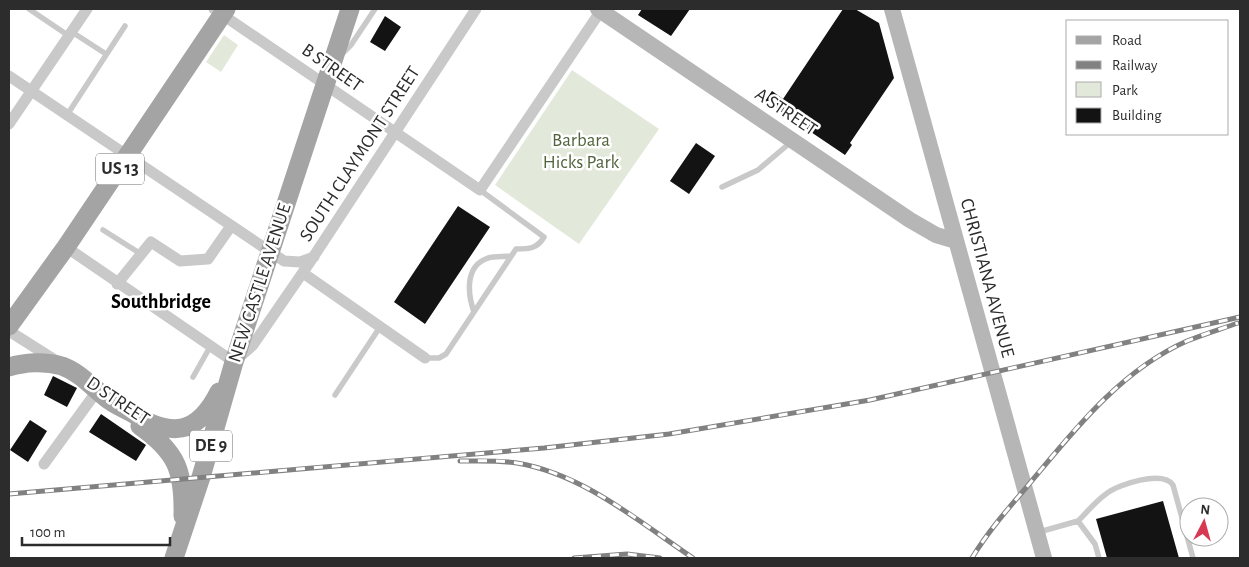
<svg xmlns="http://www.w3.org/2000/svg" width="1249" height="567" font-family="'Alegreya Sans',sans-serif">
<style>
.green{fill:#e3e9da}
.building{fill:#131313}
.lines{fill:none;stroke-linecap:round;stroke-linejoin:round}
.lane{stroke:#c9c9c9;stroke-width:5.5}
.street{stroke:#c9c9c9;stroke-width:11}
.secondary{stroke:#b6b6b6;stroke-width:16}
.primary{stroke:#a4a4a4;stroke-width:19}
.rail-casing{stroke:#818181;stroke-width:5}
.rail{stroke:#fff;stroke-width:3;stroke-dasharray:9;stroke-linecap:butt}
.labels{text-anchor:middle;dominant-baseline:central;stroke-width:5;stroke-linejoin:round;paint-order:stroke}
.shield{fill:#fff;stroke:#6b6b6b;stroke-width:1}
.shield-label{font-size:18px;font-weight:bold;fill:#2c2c2c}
.street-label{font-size:19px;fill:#2c2c2c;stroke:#fff}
.park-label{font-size:19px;fill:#52643d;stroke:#fff}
.neighbourhood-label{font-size:20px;font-weight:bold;fill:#000;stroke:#fff}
</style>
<rect width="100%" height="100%" fill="#fff"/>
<path class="green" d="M224,35L238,45L221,72L206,62Z
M572,70L659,129L579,244L495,185Z"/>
<path class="building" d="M642,9H690L671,36L638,15Z
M843,9H855L879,23L894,78L850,143L852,145L845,155L765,101L772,91L783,99Z
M385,16L401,27L385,51L370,42Z
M696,143L715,156L689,194L670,181Z
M458,206L490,227L425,324L394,302Z
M53,376L77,388L67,407L44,395Z
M101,414L146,445L136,461L89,432Z
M30,420L47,431L28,462L10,450Z
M1163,501L1179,558H1107L1096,519Z"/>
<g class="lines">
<path class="lane" d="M29,9L69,36
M72,32L106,54
M342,54L351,45L375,9
M67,115L125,26
M722,187L758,170L791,142
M103,230L141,254
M474,312C468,295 464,266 488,258C495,256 504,257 511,256
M425,358H439L446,354L516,249C529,249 537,249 544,237L480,190
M193,377L210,347
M335,395L380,327
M1078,521C1087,512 1096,501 1106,494C1118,484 1163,470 1173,485L1193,558
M1039,532L1078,521L1095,544L1099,558"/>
<path class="street" d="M214,9L480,190L602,9
M9,76L284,261L300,262L314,257
M9,124L87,9
M66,247L234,362L253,345L310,262L476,9
M303,273L425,358
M117,284L151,242L180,261L208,259L231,226
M9,331L58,362
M44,464L97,391"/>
<path class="secondary" d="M598,9L910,220L936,235L956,241
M892,9L1044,558"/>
<path class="primary" d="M9,326L66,247L226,9
M9,367C25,362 45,361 62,366C79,372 91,386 105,397C113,404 123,408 132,413C170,437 197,436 219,392
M140,426C177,452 184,471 183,516
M174,558L201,477L234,362L350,9"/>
<g class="rail-casing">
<path id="rail" d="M460,461C478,461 498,460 517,463C583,474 638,521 693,558
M9,494L544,448L669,434L870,400L1240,317
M574,558L627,554L660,558
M972,558C987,533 1006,511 1025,489C1072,433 1119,371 1187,341C1204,334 1221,329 1238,323"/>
</g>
<use href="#rail" class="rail"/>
</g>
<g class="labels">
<g class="shield">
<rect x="96" y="153.5" width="48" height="31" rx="4"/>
<rect x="190" y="430.5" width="42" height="31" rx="4"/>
</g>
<g class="shield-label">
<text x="120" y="169">US 13</text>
<text x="211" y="446">DE 9</text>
</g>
<g class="street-label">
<text transform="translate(332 68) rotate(35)">B STREET</text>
<text transform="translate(786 112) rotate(34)">A STREET</text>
<text transform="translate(360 154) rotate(-57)">SOUTH CLAYMONT STREET</text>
<text transform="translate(987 278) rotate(75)">CHRISTIANA AVENUE</text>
<text transform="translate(260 283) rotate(-72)">NEW CASTLE AVENUE</text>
<text transform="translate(118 401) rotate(34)">D STREET</text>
</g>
<g class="park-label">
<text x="581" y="140">Barbara<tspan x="581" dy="22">Hicks Park</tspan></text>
</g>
<g class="neighbourhood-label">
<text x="161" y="302">Southbridge</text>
</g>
</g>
<rect width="1249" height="567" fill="none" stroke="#2c2c2c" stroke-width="20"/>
<rect x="1066" y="20" width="162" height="115" fill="#ffffff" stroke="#ababab"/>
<rect x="1076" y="36" width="25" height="8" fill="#a4a4a4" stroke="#ababab"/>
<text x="1112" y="45" font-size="15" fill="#2c2c2c">Road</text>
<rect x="1076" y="61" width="25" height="8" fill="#818181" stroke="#ababab"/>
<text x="1112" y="70" font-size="15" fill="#2c2c2c">Railway</text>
<rect x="1076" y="82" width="25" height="15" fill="#e3e9da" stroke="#ababab"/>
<text x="1112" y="95" font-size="15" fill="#2c2c2c">Park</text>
<rect x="1076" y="108" width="25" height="15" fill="#131313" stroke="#ababab"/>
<text x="1112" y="120" font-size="15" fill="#2c2c2c">Building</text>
<g transform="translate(1204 522) rotate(6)"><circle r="24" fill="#ffffff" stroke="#ababab"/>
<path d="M0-4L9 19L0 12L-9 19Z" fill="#d83952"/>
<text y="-8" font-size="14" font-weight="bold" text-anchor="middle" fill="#2c2c2c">N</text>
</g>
<path d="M22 537v8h148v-8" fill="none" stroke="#2c2c2c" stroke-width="2.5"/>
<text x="30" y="537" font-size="15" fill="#2c2c2c" stroke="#ffffff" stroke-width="4" paint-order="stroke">100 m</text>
</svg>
